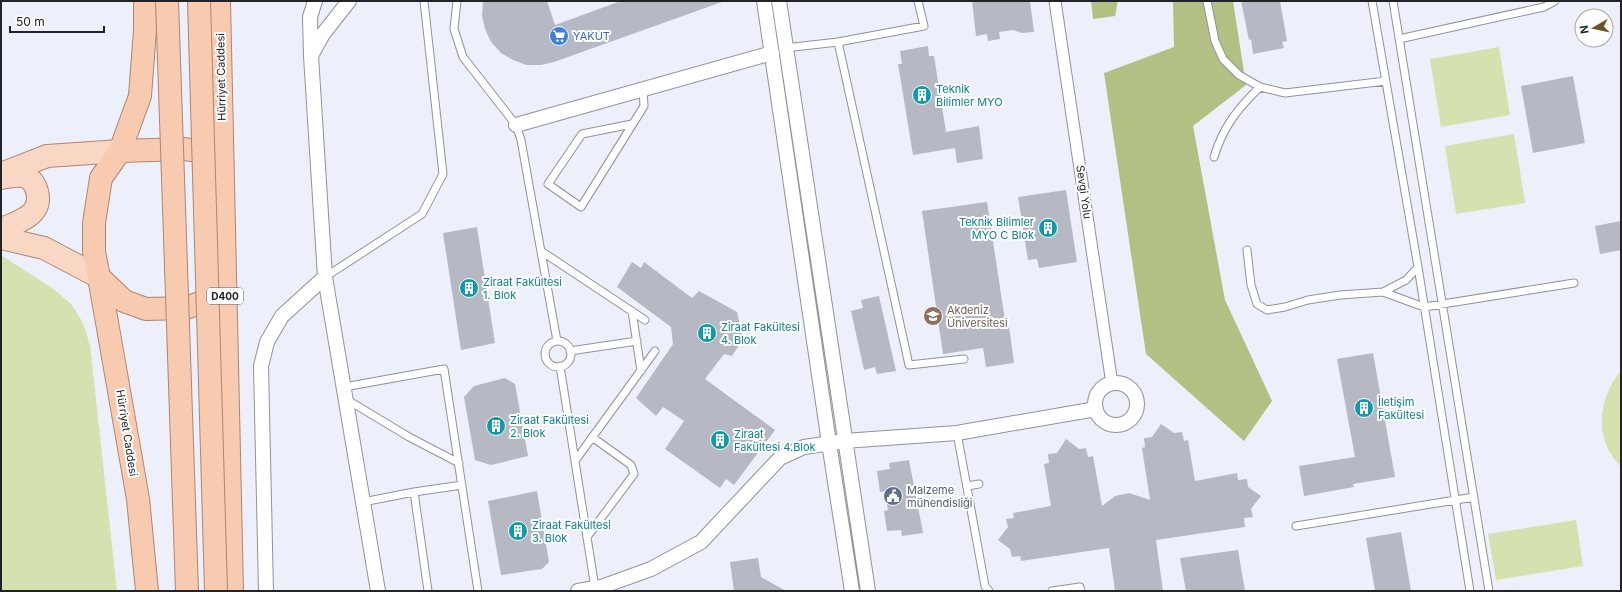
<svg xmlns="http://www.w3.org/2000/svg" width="1622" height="592" font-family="Inter,sans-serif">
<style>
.green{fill:#d6e1b0}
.forest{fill:#b3c083}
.building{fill:#b6b9c3}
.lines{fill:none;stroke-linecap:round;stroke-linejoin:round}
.service-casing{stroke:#90929c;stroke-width:9}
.pedestrian-casing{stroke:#90929c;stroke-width:13}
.minor-casing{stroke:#90929c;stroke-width:16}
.primary-casing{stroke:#ac8673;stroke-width:24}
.trunk-casing{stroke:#ac8673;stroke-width:24}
.service{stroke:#fff;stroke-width:7}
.pedestrian{stroke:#fff;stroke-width:11}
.minor{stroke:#fff;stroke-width:14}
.primary{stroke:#fad7c4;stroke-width:22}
.trunk{stroke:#f8cab0;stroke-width:22}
.trunk-bridge-casing{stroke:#ac8673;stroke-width:24;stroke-linecap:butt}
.trunk-bridge{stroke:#f8cab0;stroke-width:22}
.labels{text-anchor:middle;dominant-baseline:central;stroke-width:4;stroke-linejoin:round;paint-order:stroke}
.shield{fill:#fefefe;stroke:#646567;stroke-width:1}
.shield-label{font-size:10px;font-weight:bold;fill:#222326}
.shop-label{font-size:11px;fill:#366cbe;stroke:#fefefe;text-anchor:start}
.street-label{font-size:11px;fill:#222326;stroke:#fefefe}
.culture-label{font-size:11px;fill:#0d838f;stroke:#fefefe;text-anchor:start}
.education-label{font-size:11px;fill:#785e54;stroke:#fefefe;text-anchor:start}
.service-label{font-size:11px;fill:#4e5e75;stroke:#fefefe;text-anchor:start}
</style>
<rect width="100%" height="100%" fill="#edf0fa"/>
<path class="green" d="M1499,47L1510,115L1441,127L1430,59Z
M1514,134L1525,203L1456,214L1445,146Z
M1,255L55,290L72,305L83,323L90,345L117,591H1Z
M1621,371V466C1593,441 1598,397 1621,371Z
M1576,520L1583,566L1496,580L1488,534Z"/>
<path class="forest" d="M1091,1H1118L1115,16L1093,19Z
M1173,1H1233L1246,85L1193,126L1225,300L1272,401L1244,441L1146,354L1104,73L1174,47Z"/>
<path class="building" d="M483,1H547L555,25L621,1H722V2L554,62L541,65H526L513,60L501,53L491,42L485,29L482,16Z
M972,1H1030L1034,32L1022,33L1013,30L999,32L1000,39L988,41L987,34L976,36Z
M1241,1H1280L1287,41L1282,42L1284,48L1253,54L1251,39L1249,40Z
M928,46L929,56H934L946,132L979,126L983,159L957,163L955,148L913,155L898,64H902L900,51Z
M1573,76L1585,143L1533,153L1521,86Z
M1066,190L1077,262L1039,268L1037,259L1028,260L1018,197Z
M987,202L1006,327L1009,326L1014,363L986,367L983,348L943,354L922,211Z
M1621,221V250L1600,254L1595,226Z
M477,227L495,343L461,350L443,233Z
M632,262L641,268L644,262L692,298L699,291L737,312L743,339L732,356L724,354L705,379L775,430L734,485L726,479L720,488L665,449L684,421L663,407L656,416L636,398L673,344L671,327L617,287Z
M879,296L896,371L877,374L875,367L864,370L851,311L863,308L861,300Z
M1373,353L1395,477L1353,484L1354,487L1304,496L1299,466L1355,457L1337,359Z
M505,378L515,384L528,456L491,465L475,460L464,397L474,386Z
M1161,424L1174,433L1182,432L1184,441L1188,440L1195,481L1237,473L1238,480L1247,479L1248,487L1261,496L1251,509L1253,517L1244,518L1245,527L1156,540L1163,591H1115L1109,548L1021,561L1020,556L1012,557L1010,549L998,540L1008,527L1006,519L1014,518L1013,513L1051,506L1044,464L1049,463L1048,454L1057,453L1066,439L1079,449L1086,448L1088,457L1093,456L1102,506L1115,496L1129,493L1150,500L1142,448L1145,447L1144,438L1152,437Z
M909,460L923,533L902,536L901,530L887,531L884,511L888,510L885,491L880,492L877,471L890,469L889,463Z
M537,491L549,562L542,569L501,575L488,501Z
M1401,532L1411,591H1375L1366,538Z
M1238,550L1245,591H1186L1180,558Z
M758,558L761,577L786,591H734L730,562Z"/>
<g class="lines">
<g class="service-casing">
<path id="service" d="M457,1L454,29L463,57L516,125L521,140L557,341
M1207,1L1215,41L1223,59L1239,75L1260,87L1285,93L1386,81
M1372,1L1418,267L1470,591
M1393,1L1489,591
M1399,39L1544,7L1555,1
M838,42L909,365L964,359
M785,48L838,42L924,26L918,1
M632,124L582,134L548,184L581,207L644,106L643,89
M1214,157C1223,127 1238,108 1260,87
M1247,250L1251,285L1257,304L1267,310L1285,307L1308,300L1340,295L1383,292L1406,280L1418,267
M541,251L645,320
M325,277L422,214L443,174L424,1
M1383,292L1424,307L1574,283
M632,311L641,371
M545 354a13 13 0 1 1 26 0a13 13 0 1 1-26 0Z
M570,351L637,341
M560,366L595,588
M344,387L444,369L478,591
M346,399L409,437L459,463
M957,433L985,586L989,591
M575,461L655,351
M967,486L979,484
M414,492L428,591
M363,502L414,492L462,485
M1296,526L1474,497
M587,537L634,474L631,465L592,437
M1052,591L1080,587L1081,591"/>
</g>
<g class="pedestrian-casing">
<path id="pedestrian" d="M1055,1L1112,384"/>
</g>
<g class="minor-casing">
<path id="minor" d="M315,1L310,17L311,56L325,277L378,591
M764,1L829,443L852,591
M779,1L868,591
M312,54L323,34L349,1
M516,125L772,53
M1095 404a21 21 0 1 1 42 0a21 21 0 1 1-42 0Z
M266,591L261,366L267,342L282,316L325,277
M578,591L601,587L651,569L701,542L780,458L804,447L844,441L957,433L1096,409"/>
</g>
<g class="primary-casing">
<path id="primary" d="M1,174L47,156L120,151
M1,178C8,177 19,174 26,177C38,182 42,202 33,212C26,220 11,225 1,229
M1,238L44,248L99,277"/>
</g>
<g class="trunk-casing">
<path id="trunk" d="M219,1L232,591
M120,151L140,96L145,30V1
M99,277L138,499L147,591
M221,288L216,297L186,308L146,309L124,301L99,277L94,252V223L101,178L120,151L183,149L221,153"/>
</g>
<use href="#service" class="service"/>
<use href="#pedestrian" class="pedestrian"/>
<use href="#minor" class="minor"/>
<use href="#primary" class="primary"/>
<use href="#trunk" class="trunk"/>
<g class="trunk-bridge-casing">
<path id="trunk-bridge" d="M167,1L187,591
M199,1L216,591"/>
</g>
<use href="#trunk-bridge" class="trunk-bridge"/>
</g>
<defs>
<g id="supermarket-disc" transform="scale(1)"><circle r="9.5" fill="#3f7fe0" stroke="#fefefe"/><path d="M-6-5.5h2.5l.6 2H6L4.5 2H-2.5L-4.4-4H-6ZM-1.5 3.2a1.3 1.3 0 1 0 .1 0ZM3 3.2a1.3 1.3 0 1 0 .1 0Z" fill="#fff"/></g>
<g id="building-disc" transform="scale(1)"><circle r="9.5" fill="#0f9aa8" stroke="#fefefe"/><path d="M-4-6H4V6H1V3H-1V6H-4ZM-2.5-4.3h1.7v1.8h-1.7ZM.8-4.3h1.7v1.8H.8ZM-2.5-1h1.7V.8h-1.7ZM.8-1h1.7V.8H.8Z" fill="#fff"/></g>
<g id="university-disc" transform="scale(1)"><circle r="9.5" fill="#8d6e63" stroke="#fefefe"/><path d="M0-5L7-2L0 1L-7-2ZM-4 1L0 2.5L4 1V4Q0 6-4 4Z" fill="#fff"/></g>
<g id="civic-disc" transform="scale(1)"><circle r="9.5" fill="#5c6f8a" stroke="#fefefe"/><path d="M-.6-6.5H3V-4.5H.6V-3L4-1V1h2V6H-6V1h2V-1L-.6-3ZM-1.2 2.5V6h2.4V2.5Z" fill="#fff"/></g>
</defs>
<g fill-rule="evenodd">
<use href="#supermarket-disc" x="559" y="36"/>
<use href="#building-disc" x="922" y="95"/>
<use href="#building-disc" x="1048" y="228"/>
<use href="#building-disc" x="469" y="288"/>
<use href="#university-disc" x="933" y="316"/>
<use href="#building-disc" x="707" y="333"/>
<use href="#building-disc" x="1364" y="408"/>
<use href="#building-disc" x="496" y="426"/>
<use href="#building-disc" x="720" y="440"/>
<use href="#civic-disc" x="893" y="496"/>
<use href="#building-disc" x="518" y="531"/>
</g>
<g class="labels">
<rect class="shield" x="207" y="288" width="36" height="16" rx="3"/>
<g class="shield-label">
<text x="225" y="296">D400</text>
</g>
<g class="shop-label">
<text x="573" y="36">YAKUT</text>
</g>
<g class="street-label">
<text transform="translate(221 77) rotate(-91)">Hürriyet Caddesi</text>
<text transform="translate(1084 192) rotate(82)">Sevgi Yolu</text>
<text transform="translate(127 433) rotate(81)">Hürriyet Caddesi</text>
</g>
<g class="culture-label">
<text x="936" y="89">Teknik<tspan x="936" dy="13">Bilimler MYO</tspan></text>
<text x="1034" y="222" text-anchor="end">Teknik Bilimler<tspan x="1034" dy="13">MYO C Blok</tspan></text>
<text x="483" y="282">Ziraat Fakültesi<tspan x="483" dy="13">1. Blok</tspan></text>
<text x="721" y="327">Ziraat Fakültesi<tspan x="721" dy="13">4. Blok</tspan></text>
<text x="1378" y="402">İletişim<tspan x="1378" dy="13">Fakültesi</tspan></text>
<text x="510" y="420">Ziraat Fakültesi<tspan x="510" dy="13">2. Blok</tspan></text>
<text x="734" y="434">Ziraat<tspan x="734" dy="13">Fakültesi 4.Blok</tspan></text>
<text x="532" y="525">Ziraat Fakültesi<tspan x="532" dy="13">3. Blok</tspan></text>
</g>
<g class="education-label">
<text x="947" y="310">Akdeniz<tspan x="947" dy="13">Üniversitesi</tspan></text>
</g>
<g class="service-label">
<text x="907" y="490">Malzeme<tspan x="907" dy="13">mühendisliği</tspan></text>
</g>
</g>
<rect width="1622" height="592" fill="none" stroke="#222326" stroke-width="4"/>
<g transform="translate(1594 28) rotate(261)"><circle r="19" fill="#fefefe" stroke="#a6a6a8"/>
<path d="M0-3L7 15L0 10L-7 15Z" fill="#6a5524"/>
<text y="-6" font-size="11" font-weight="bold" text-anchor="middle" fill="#222326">N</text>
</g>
<path d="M10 26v6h94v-6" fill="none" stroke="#222326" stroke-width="2"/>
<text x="16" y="26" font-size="12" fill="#222326" stroke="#fefefe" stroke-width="3" paint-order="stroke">50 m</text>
</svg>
